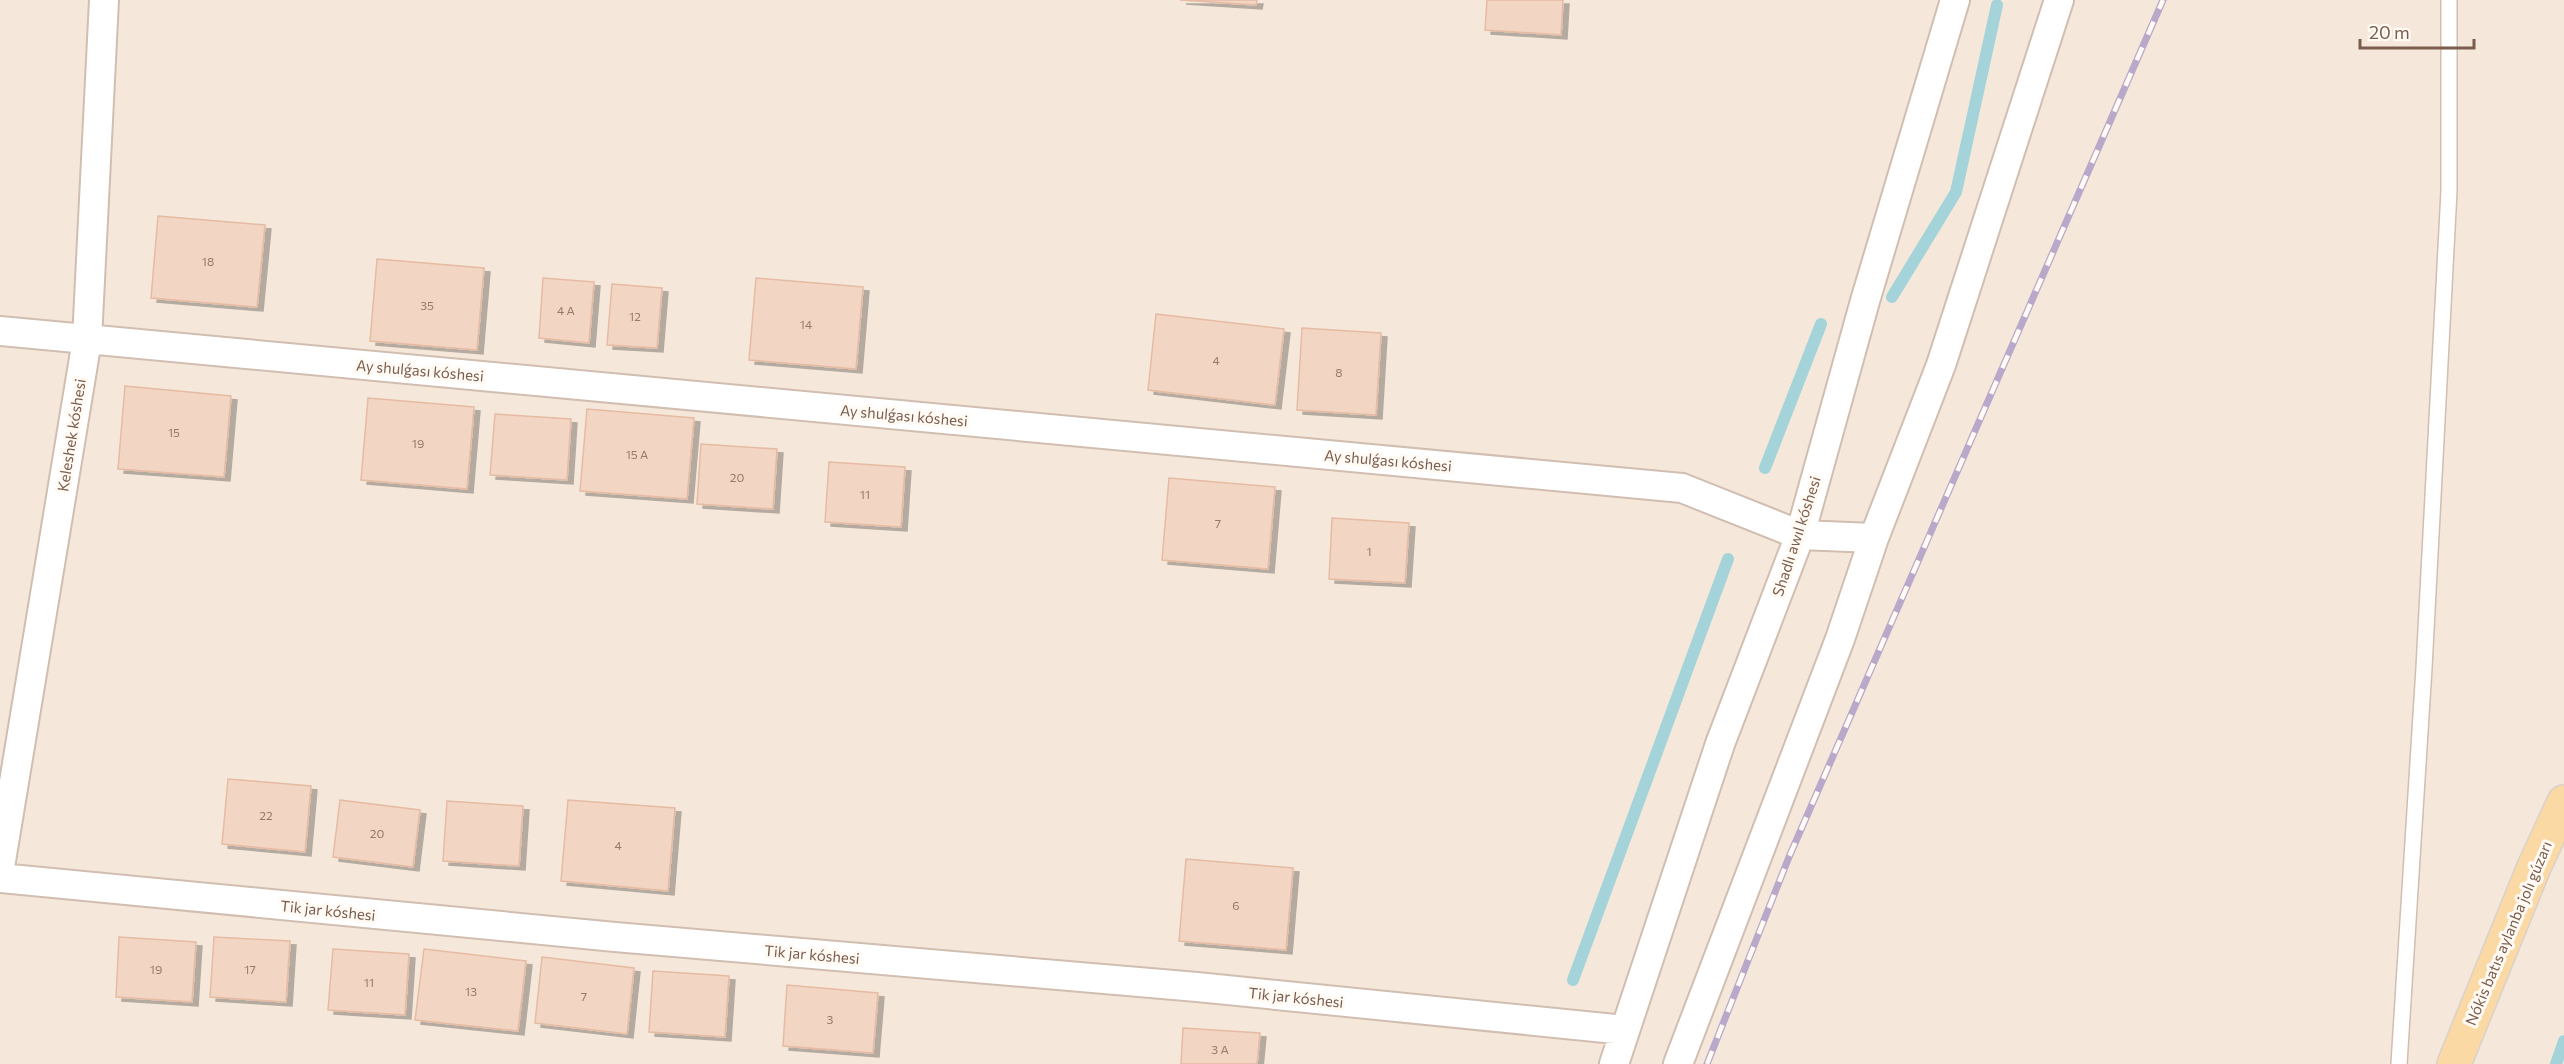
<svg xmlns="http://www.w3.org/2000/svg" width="2564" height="1064" font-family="Commissioner,sans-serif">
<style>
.residential{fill:#f5e8da}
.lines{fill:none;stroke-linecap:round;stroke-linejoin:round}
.stream{stroke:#a5d3da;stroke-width:12}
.building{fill:#f3d5c3;stroke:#e6bba3;stroke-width:1.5;filter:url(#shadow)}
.service-casing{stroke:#d1beb0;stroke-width:18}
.minor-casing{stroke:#d1beb0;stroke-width:32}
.primary-casing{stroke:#dad1cd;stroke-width:36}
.service{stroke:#fff;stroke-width:15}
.minor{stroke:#fff;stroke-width:28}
.primary{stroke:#fbd9a5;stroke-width:33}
.rail-casing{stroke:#b9a8c9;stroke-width:7}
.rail{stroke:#fffaf3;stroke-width:4.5;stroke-dasharray:14;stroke-linecap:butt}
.labels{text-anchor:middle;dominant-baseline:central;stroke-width:6;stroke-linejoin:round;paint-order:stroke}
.number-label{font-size:12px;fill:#987a6a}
.street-label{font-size:15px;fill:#7a5c4d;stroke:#fffaf3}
</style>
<defs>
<filter id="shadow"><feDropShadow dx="6" dy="4" stdDeviation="0" flood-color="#0004"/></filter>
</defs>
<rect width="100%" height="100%" fill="#fdf6ec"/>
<path class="residential" d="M0,0H2564V1064H0Z"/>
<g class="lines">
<path class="stream" d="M1892,297L1956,192L1997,5
M1765,468L1821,324
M1573,980L1728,559
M2556,1064L2564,1041"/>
</g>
<path class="building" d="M1180,0H1257L1256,5Z
M1487,0H1563L1561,35L1485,30Z
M158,216L265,225L257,307L151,298Z
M377,259L484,268L477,350L370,341Z
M543,278L594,282L589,343L539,338Z
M756,278L863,287L856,369L749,360Z
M612,284L662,288L657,348L607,345Z
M1156,314L1284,329L1275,405L1148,390Z
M1302,328L1381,333L1376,415L1297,410Z
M125,386L231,396L224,477L118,469Z
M368,398L474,407L467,489L361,480Z
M587,409L694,418L687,499L580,491Z
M495,414L571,419L567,480L490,475Z
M701,444L777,449L773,509L697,504Z
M829,462L905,467L901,527L825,522Z
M1169,478L1275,487L1268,569L1162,560Z
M1332,518L1409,523L1405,583L1329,579Z
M228,779L311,786L305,852L222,844Z
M340,800L420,810L413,867L333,857Z
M568,800L675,808L668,891L561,881Z
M447,801L523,806L519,866L443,861Z
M1186,859L1293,868L1286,950L1179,941Z
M119,937L196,942L192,1002L116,997Z
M214,937L290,941L286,1002L210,997Z
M333,949L409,954L405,1015L328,1010Z
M424,949L526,961L518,1031L415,1020Z
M542,957L634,968L627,1034L535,1023Z
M653,971L729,976L725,1037L649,1032Z
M787,985L878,993L873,1053L783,1046Z
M1183,1028L1260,1033L1257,1064H1181Z"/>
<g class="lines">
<g class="service-casing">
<path id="service" d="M2399,1064L2424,668L2449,191V0"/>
</g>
<g class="minor-casing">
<path id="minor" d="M0,331L1682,488L1800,535L1874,538
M0,867L87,340L104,0
M0,878L615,937L1197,987L1625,1030
M1614,1064L1720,744L1800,535L1865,301L1955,0
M1678,1064L1840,639L1874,538L1941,365L2059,0"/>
</g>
<g class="primary-casing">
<path id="primary" d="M2454,1064L2534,867L2564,802"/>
</g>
<use href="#service" class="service"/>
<use href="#minor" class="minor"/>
<use href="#primary" class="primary"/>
<g class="rail-casing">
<path id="rail" d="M1707,1064L1789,857L2163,0"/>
</g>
<use href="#rail" class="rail"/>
</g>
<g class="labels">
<g class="number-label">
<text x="208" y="261">18</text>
<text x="427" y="305">35</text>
<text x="566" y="310">4 А</text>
<text x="635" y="316">12</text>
<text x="806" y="324">14</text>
<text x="1216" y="360">4</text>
<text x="1339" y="372">8</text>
<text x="174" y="432">15</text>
<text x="418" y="443">19</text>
<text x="637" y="454">15 А</text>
<text x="737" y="477">20</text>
<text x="865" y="494">11</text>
<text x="1218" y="523">7</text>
<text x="1369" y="551">1</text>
<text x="266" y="815">22</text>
<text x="377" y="833">20</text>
<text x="618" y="845">4</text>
<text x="1236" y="905">6</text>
<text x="156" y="969">19</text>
<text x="250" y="969">17</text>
<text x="369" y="982">11</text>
<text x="471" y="991">13</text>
<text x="584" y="996">7</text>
<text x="830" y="1019">3</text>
<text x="1220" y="1049">3 А</text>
</g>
<g class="street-label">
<text transform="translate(420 370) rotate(5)">Ay shulǵası kóshesi</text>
<text transform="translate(904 415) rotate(5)">Ay shulǵası kóshesi</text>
<text transform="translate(71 435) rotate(-81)">Keleshek kóshesi</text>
<text transform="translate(1388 460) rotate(5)">Ay shulǵası kóshesi</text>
<text transform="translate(1796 536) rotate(-72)">Shadlı awıl kóshesi</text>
<text transform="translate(328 910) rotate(6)">Tik jar kóshesi</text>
<text transform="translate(2508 933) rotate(-67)">Nókis batıs aylanba jolı gúzarı</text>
<text transform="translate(812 954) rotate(5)">Tik jar kóshesi</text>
<text transform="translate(1296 997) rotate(6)">Tik jar kóshesi</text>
</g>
</g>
<path d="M2360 39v9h114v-9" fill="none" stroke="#7a5c4d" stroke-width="3"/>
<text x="2369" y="39" font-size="18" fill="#7a5c4d" stroke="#fffaf3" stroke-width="4.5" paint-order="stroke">20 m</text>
</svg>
